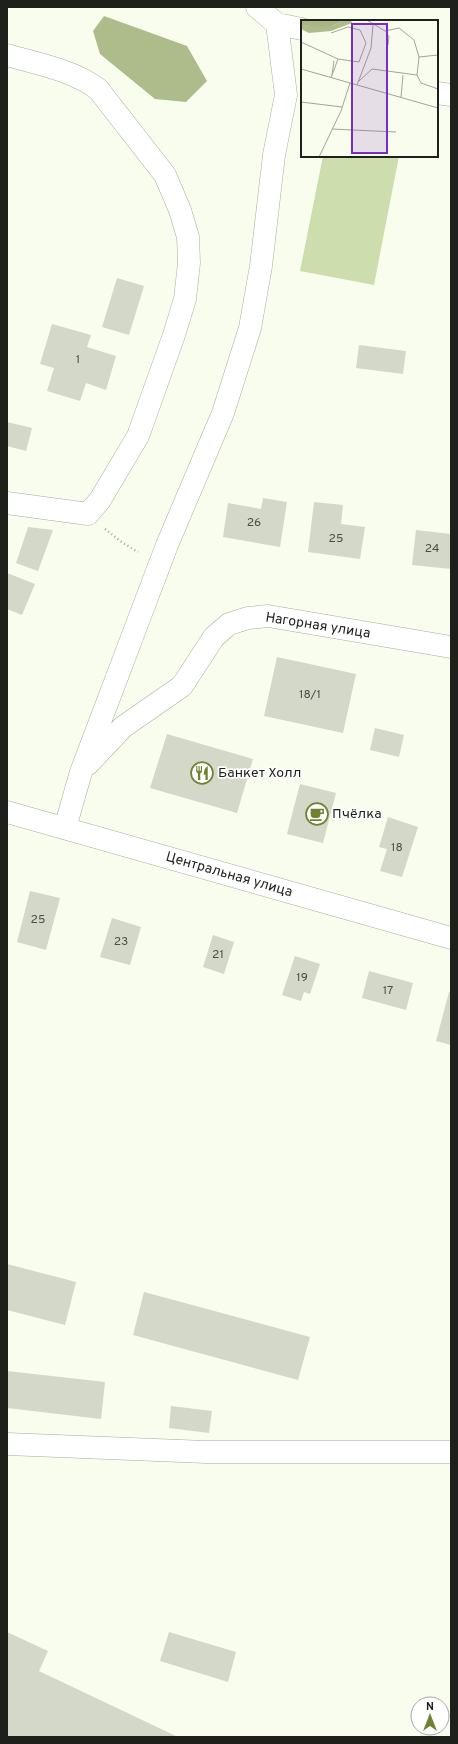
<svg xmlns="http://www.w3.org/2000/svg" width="458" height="1744" font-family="Overpass,sans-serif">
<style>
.green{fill:#ceddad}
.forest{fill:#adbc8a}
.building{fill:#d3d8c9}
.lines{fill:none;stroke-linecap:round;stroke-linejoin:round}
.minor-casing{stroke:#a7ac9e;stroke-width:23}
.major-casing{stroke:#a7ac9e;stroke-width:23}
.path{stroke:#a5a89d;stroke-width:2.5;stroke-dasharray:1 3;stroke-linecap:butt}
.minor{stroke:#fff;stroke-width:22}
.major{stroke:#fff;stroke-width:22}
.labels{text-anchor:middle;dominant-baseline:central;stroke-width:3.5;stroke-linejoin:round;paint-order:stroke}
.number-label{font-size:12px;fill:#4b4e46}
.street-label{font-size:14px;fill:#1e201b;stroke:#fff}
.poi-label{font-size:14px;fill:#1e201b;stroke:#fff;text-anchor:start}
.inset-road{fill:none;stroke:#a1a59a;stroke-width:1}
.view{fill:#7b2cbf;fill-opacity:0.15;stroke:#7b2cbf;stroke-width:2}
.inset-edge{fill:none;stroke:#1e201b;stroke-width:2}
</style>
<rect width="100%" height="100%" fill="#f8fdee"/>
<path class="green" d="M323,156H399L374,285L300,271Z"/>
<path class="forest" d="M104,16L187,46L207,81L186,102L155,99L100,54L93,31Z"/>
<path class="building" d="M117,278L144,286L129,335L102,327Z
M52,324L91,335L87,347L116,356L106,390L86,383L80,401L47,391L54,368L40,364Z
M359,345L406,351L403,374L356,368Z
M7,422L32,428L26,451L7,446Z
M263,498L287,502L280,547L223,537L228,503L261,509Z
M314,502L343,505L341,524L365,527L360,559L308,552Z
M28,527L53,530L38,571L16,563Z
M416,530L451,534V569L412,565Z
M7,573L35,584L22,615L7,609Z
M277,657L356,674L343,733L264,716Z
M375,728L404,735L399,757L370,750Z
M167,734L253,759L237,813L150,788Z
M300,784L336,793L323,843L287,834Z
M388,817L418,827L402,877L380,871L387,849L379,847Z
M30,891L60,898L46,950L17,942Z
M112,918L141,927L130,965L100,957Z
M213,935L234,942L224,974L203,967Z
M295,956L320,964L310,994L304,992L301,1001L282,995Z
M369,971L413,983L406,1010L362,998Z
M449,992H451V1045L436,1041Z
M7,1264L76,1282L65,1325L7,1310Z
M144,1292L310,1337L298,1380L133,1335Z
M7,1371L105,1382L101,1419L7,1408Z
M171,1406L212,1411L209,1433L169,1428Z
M7,1632L48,1651L39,1671L178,1737H7Z
M169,1632L236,1652L228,1682L160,1661Z"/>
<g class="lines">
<g class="minor-casing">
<path id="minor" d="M257,7L277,24L302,29
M7,55C38,64 72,70 98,89L165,175L180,210L188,237L189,263L185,299L174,335L138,436L100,500L88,514L7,503
M437,93L451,95
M88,764L123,727L182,686L214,637L229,624L248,618L268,616L451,647
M65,828L81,772L167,545L223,413L250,328L261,266L274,155L286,95L277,24
M7,1444L206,1452H451"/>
</g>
<g class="major-casing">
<path id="major" d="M7,812L451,938"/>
</g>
<path class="path" d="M105,529L123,543L138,552"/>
<use href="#minor" class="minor"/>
<use href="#major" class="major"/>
</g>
<defs>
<g id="restaurant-ring" transform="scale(1.15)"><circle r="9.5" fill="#fff" stroke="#6e8232" stroke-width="1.5"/><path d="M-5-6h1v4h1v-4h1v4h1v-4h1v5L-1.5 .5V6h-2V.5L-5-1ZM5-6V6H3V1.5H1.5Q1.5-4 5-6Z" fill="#6e8232"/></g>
<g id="cafe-ring" transform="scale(1.15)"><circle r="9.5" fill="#fff" stroke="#6e8232" stroke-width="1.5"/><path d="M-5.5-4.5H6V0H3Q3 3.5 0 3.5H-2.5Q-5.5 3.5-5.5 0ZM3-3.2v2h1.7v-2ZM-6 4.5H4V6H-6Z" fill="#6e8232"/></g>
</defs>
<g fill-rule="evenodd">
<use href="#restaurant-ring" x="202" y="773"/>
<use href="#cafe-ring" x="317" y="814"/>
</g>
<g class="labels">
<g class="number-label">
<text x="78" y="360">1</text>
<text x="254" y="523">26</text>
<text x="336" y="539">25</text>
<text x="432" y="549">24</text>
<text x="310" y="695">18/1</text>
<text x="397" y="848">18</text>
<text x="38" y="920">25</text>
<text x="121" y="942">23</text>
<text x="218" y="955">21</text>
<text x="302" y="978">19</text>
<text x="388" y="991">17</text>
</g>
<g class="street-label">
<text transform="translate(318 626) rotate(9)">Нагорная улица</text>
<text transform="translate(229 875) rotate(16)">Центральная улица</text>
</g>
<g class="poi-label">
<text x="218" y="773">Банкет Холл</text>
<text x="332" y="814">Пчёлка</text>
</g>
</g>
<g transform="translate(301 20)">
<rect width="137" height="137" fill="#f8fdee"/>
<path d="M44,0H50L51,3L30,11L8,13L0,9V5L31,6Z" fill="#adbc8a"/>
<path d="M0,0L19,1L44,0L31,6L18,7L1,5Z" fill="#a7b684"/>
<path class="inset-road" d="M66,0L84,11L98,8L113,20L118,37L116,55M85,11L88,17L87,25M0,22L37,39L58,42L65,23L59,10L47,7L30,13M118,37L137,35M0,49L137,88M31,55L33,41M30,58L37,39M58,61L71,49L116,55L120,63L137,69M56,65L70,28L72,5M100,77L102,55M0,82L41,87M31,109L95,112M18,137L40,91L49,63"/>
<path class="view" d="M51,4H86V133H51Z"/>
<rect width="137" height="137" class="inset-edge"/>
</g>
<rect width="458" height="1744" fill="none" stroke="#1e201b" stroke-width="16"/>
<g transform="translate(430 1716)"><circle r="19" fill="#ffffff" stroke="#a5a6a4"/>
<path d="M0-3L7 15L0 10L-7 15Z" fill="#6e8232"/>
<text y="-6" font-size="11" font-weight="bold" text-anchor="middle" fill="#1e201b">N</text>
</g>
</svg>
